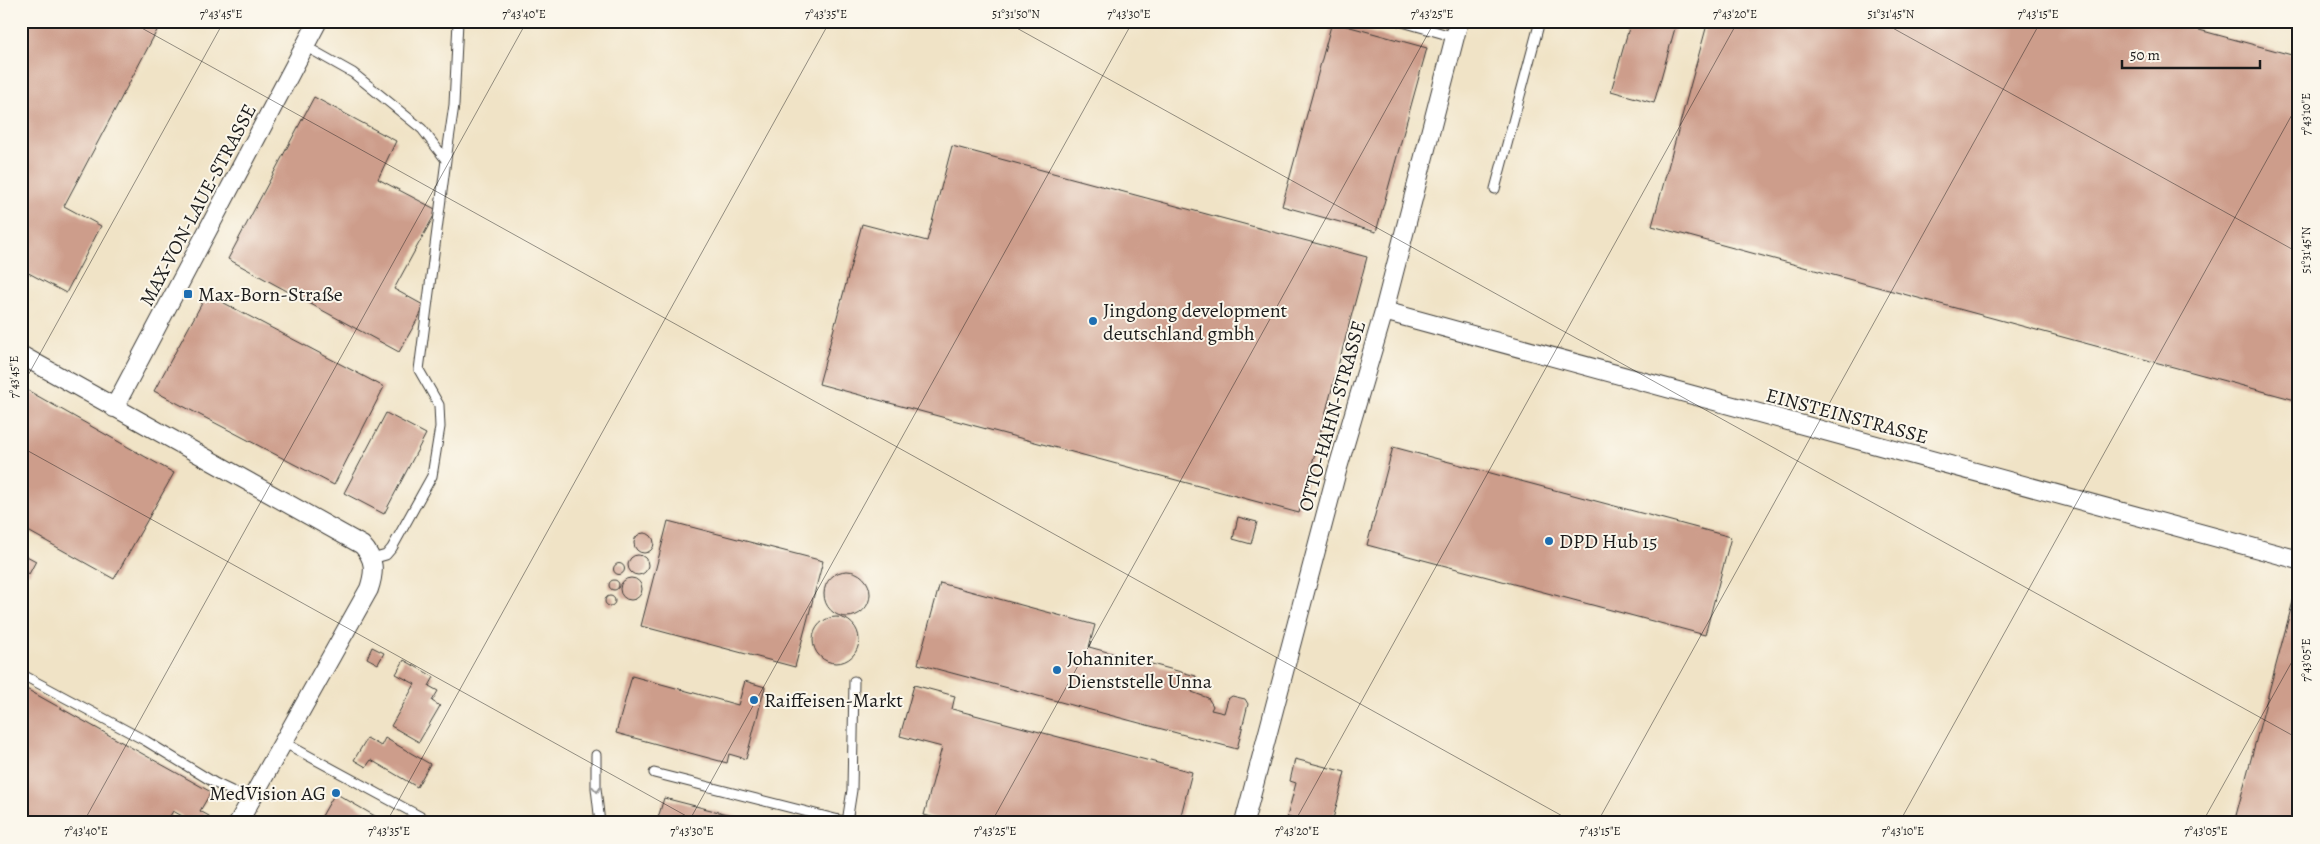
<svg xmlns="http://www.w3.org/2000/svg" width="2320" height="844" font-family="Alegreya,serif">
<style>
.building{fill:#cd9d8b}
.lines{fill:none;stroke-linecap:round;stroke-linejoin:round}
.service-casing{stroke:#3c3a36;stroke-width:11}
.minor-casing{stroke:#3c3a36;stroke-width:20}
.service{stroke:#fff;stroke-width:9}
.minor{stroke:#fff;stroke-width:18}
.oneway{stroke:#999}
.ticks{fill:none;stroke:#1c1c1c;stroke-width:1;stroke-opacity:0.45}
.poi-dot{fill:#1f6fb2;stroke:#fbf7ec;stroke-width:2}
.labels{text-anchor:middle;dominant-baseline:central;stroke-width:4;stroke-linejoin:round;paint-order:stroke}
.street-label{font-size:20px;fill:#1c1c1c;stroke:#fbf7ec}
.poi-label{font-size:20px;fill:#1c1c1c;stroke:#fbf7ec;text-anchor:start}
.neatline{fill:none;stroke:#1c1c1c;stroke-width:2}
.ticks-label{font-size:12px;text-anchor:middle;fill:#1c1c1c}
</style>
<rect width="100%" height="100%" fill="#fbf7ec"/>
<filter id="ink" filterUnits="userSpaceOnUse"><feTurbulence type="fractalNoise" baseFrequency=".02" numOctaves="2"/><feDisplacementMap in="SourceGraphic" scale="10" xChannelSelector="R" yChannelSelector="G"/><feConvolveMatrix kernelMatrix="1 2 1 2 8 2 1 2 1" color-interpolation-filters="sRGB"/></filter>
<filter id="wash" filterUnits="userSpaceOnUse"><feTurbulence type="fractalNoise" baseFrequency=".0096" numOctaves="4" result="noise"/><feDisplacementMap in="SourceGraphic" scale="20" xChannelSelector="R" yChannelSelector="G"/><feGaussianBlur stdDeviation="1.12" result="paint"/><feColorMatrix in="noise" values="0 0 0 0 0 0 0 0 0 0 0 0 0 0 0 0 0 1.4 0 .05"/><feComposite in="paint" operator="in"/></filter>
<g filter="url(#wash)">
<rect width="100%" height="100%" fill="#f0e3c6"/>
<g id="blocks">
<path class="building" d="M21,21H162L64,206L101,226L66,293L21,269Z
M1631,21H1677L1654,103L1611,91Z
M1708,21H2166L2299,57V401L1652,226Z
M1332,22L1427,48L1376,232L1282,206Z
M314,97L396,141L378,179L437,210L394,289L425,306L399,352L228,259Z
M952,146L1367,257L1299,513L819,384L862,224L927,241Z
M207,294L384,387L334,485L154,391Z
M27,390L174,473L114,579L21,527V399Z
M386,413L426,434L384,514L344,493Z
M1393,447L1731,537L1705,635L1367,545Z
M1238,517L1257,522L1251,544L1233,539Z
M668,521L823,561L795,667L641,626Z
M634 543a10 10 0 1 1 20 0a10 10 0 1 1-20 0Z
M21,553L36,561L29,574L21,569Z
M628 565a10 10 0 1 1 20 0a10 10 0 1 1-20 0Z
M613.5 569a5.5 5.5 0 1 1 11 0a5.5 5.5 0 1 1-11 0Z
M824 594a23 23 0 1 1 46 0a23 23 0 1 1-46 0Z
M620 589a11 11 0 1 1 22 0a11 11 0 1 1-22 0Z
M609 585a5 5 0 1 1 10 0a5 5 0 1 1-10 0Z
M940,583L1095,625L1089,647L1196,676L1192,692L1208,698L1213,706L1211,710L1224,713L1228,699L1232,696L1245,699L1248,704L1237,749L918,664Z
M2296,590L2299,591V823H2234Z
M605 601a5 5 0 1 1 10 0a5 5 0 1 1-10 0Z
M813 640a23 23 0 1 1 46 0a23 23 0 1 1-46 0Z
M372,647L384,653L378,664L367,658Z
M404,660L434,677L429,686L438,691L432,701L440,706L419,742L391,726L415,684L396,674Z
M632,676L738,705L745,681L765,687L746,759L729,754L727,763L616,733Z
M914,685L955,696L952,709L1192,772L1179,823H954L924,815L942,747L900,736Z
M21,686L211,792L200,811L209,816L205,823H179L182,816L173,811L166,823H36L21,814Z
M367,738L381,746L385,738L430,764L417,787L371,760L366,767L354,760Z
M1295,759L1345,772L1332,823H1308L1287,817L1296,783L1290,781Z
M335,793L387,823H318Z
M664,798L758,822L757,823H664L665,819L658,818Z
M1822,819L1833,822V823H1821Z"/>
</g>
</g>
<g filter="url(#ink)">
<use href="#blocks" fill-opacity="0" stroke="#3c3a36" stroke-width="1"/>
<g class="lines">
<g class="service-casing">
<path id="service" d="M1399,21L1455,37
M305,46L353,73L422,129L446,160L419,370L439,405L440,427L432,476L392,548L386,555L372,559
M446,160L454,105L458,21
M1495,189L1540,21
M21,674L146,741L215,783L251,800
M283,742L432,823
M596,755V788L600,823
M654,773L851,823
M847,822L852,790L854,681"/>
</g>
<g class="minor-casing">
<path id="minor" d="M1384,311L2299,560
M21,355L362,545C375,559 375,571 369,589L238,823
M114,408L318,21
M1244,823L1337,471L1384,311L1459,21"/>
</g>
<use href="#service" class="service"/>
<use href="#minor" class="minor"/>
</g>
<defs><path id="oneway-chevron" d="M-2-3.5L2.5 0L-2 3.5" fill="none" stroke-width="1.6" stroke-linecap="round" stroke-linejoin="round" transform="scale(1.25)"/></defs>
<use class="oneway" href="#oneway-chevron" transform="translate(597 789) rotate(86)"/>
</g>
<path class="ticks" d="M129,21L1575,823M1004,21L2299,739M1880,21L2299,253M21,388L224,21M21,447L699,823M83,823L527,21M386,823L830,21M688,823L1133,21M991,823L1435,21M1294,823L1738,21M1597,823L2041,21M1899,823L2299,102M2202,823L2299,649"/>
<g class="poi-dot">
<rect x="183" y="289" width="10" height="10" rx="2.5"/>
<circle cx="1093" cy="321" r="5"/>
<circle cx="1549" cy="541" r="5"/>
<circle cx="1057" cy="670" r="5"/>
<circle cx="754" cy="700" r="5"/>
<circle cx="336" cy="793" r="5"/>
</g>
<g class="labels">
<g class="street-label">
<text transform="translate(198 205) rotate(-62)">MAX-VON-LAUE-STRASSE</text>
<text transform="translate(1332 416) rotate(-74)">OTTO-HAHN-STRASSE</text>
<text transform="translate(1847 416) rotate(15)">EINSTEINSTRASSE</text>
</g>
<g class="poi-label">
<text x="198" y="294">Max-Born-Straße</text>
<text x="1103" y="310">Jingdong development<tspan x="1103" dy="23">deutschland gmbh</tspan></text>
<text x="1559" y="541">DPD Hub 15</text>
<text x="1067" y="658">Johanniter<tspan x="1067" dy="23">Dienststelle Unna</tspan></text>
<text x="764" y="700">Raiffeisen-Markt</text>
<text x="326" y="793" text-anchor="end">MedVision AG</text>
</g>
</g>
<rect width="2320" height="844" fill="none" stroke="#fbf7ec" stroke-width="55"/>
<path d="M2122 60v8h138v-8" fill="none" stroke="#1c1c1c" stroke-width="2.5"/>
<text x="2130" y="60" font-size="15" fill="#1c1c1c" stroke="#fbf7ec" stroke-width="4" paint-order="stroke">50 m</text>
<rect x="28" y="28" width="2264" height="788" class="neatline"/>
<g class="ticks-label">
<text x="221" y="18">7°43'45"E</text>
<text x="524" y="18">7°43'40"E</text>
<text x="826" y="18">7°43'35"E</text>
<text x="1016" y="18">51°31'50"N</text>
<text x="1129" y="18">7°43'30"E</text>
<text x="1432" y="18">7°43'25"E</text>
<text x="1735" y="18">7°43'20"E</text>
<text x="1891" y="18">51°31'45"N</text>
<text x="2038" y="18">7°43'15"E</text>
<text transform="translate(2306 114) rotate(-90)" y="4">7°43'10"E</text>
<text transform="translate(2306 250) rotate(-90)" y="4">51°31'45"N</text>
<text transform="translate(14 377) rotate(-90)" y="4">7°43'45"E</text>
<text transform="translate(2306 660) rotate(-90)" y="4">7°43'05"E</text>
<text x="86" y="835">7°43'40"E</text>
<text x="389" y="835">7°43'35"E</text>
<text x="692" y="835">7°43'30"E</text>
<text x="995" y="835">7°43'25"E</text>
<text x="1297" y="835">7°43'20"E</text>
<text x="1600" y="835">7°43'15"E</text>
<text x="1903" y="835">7°43'10"E</text>
<text x="2206" y="835">7°43'05"E</text>
</g>
</svg>
